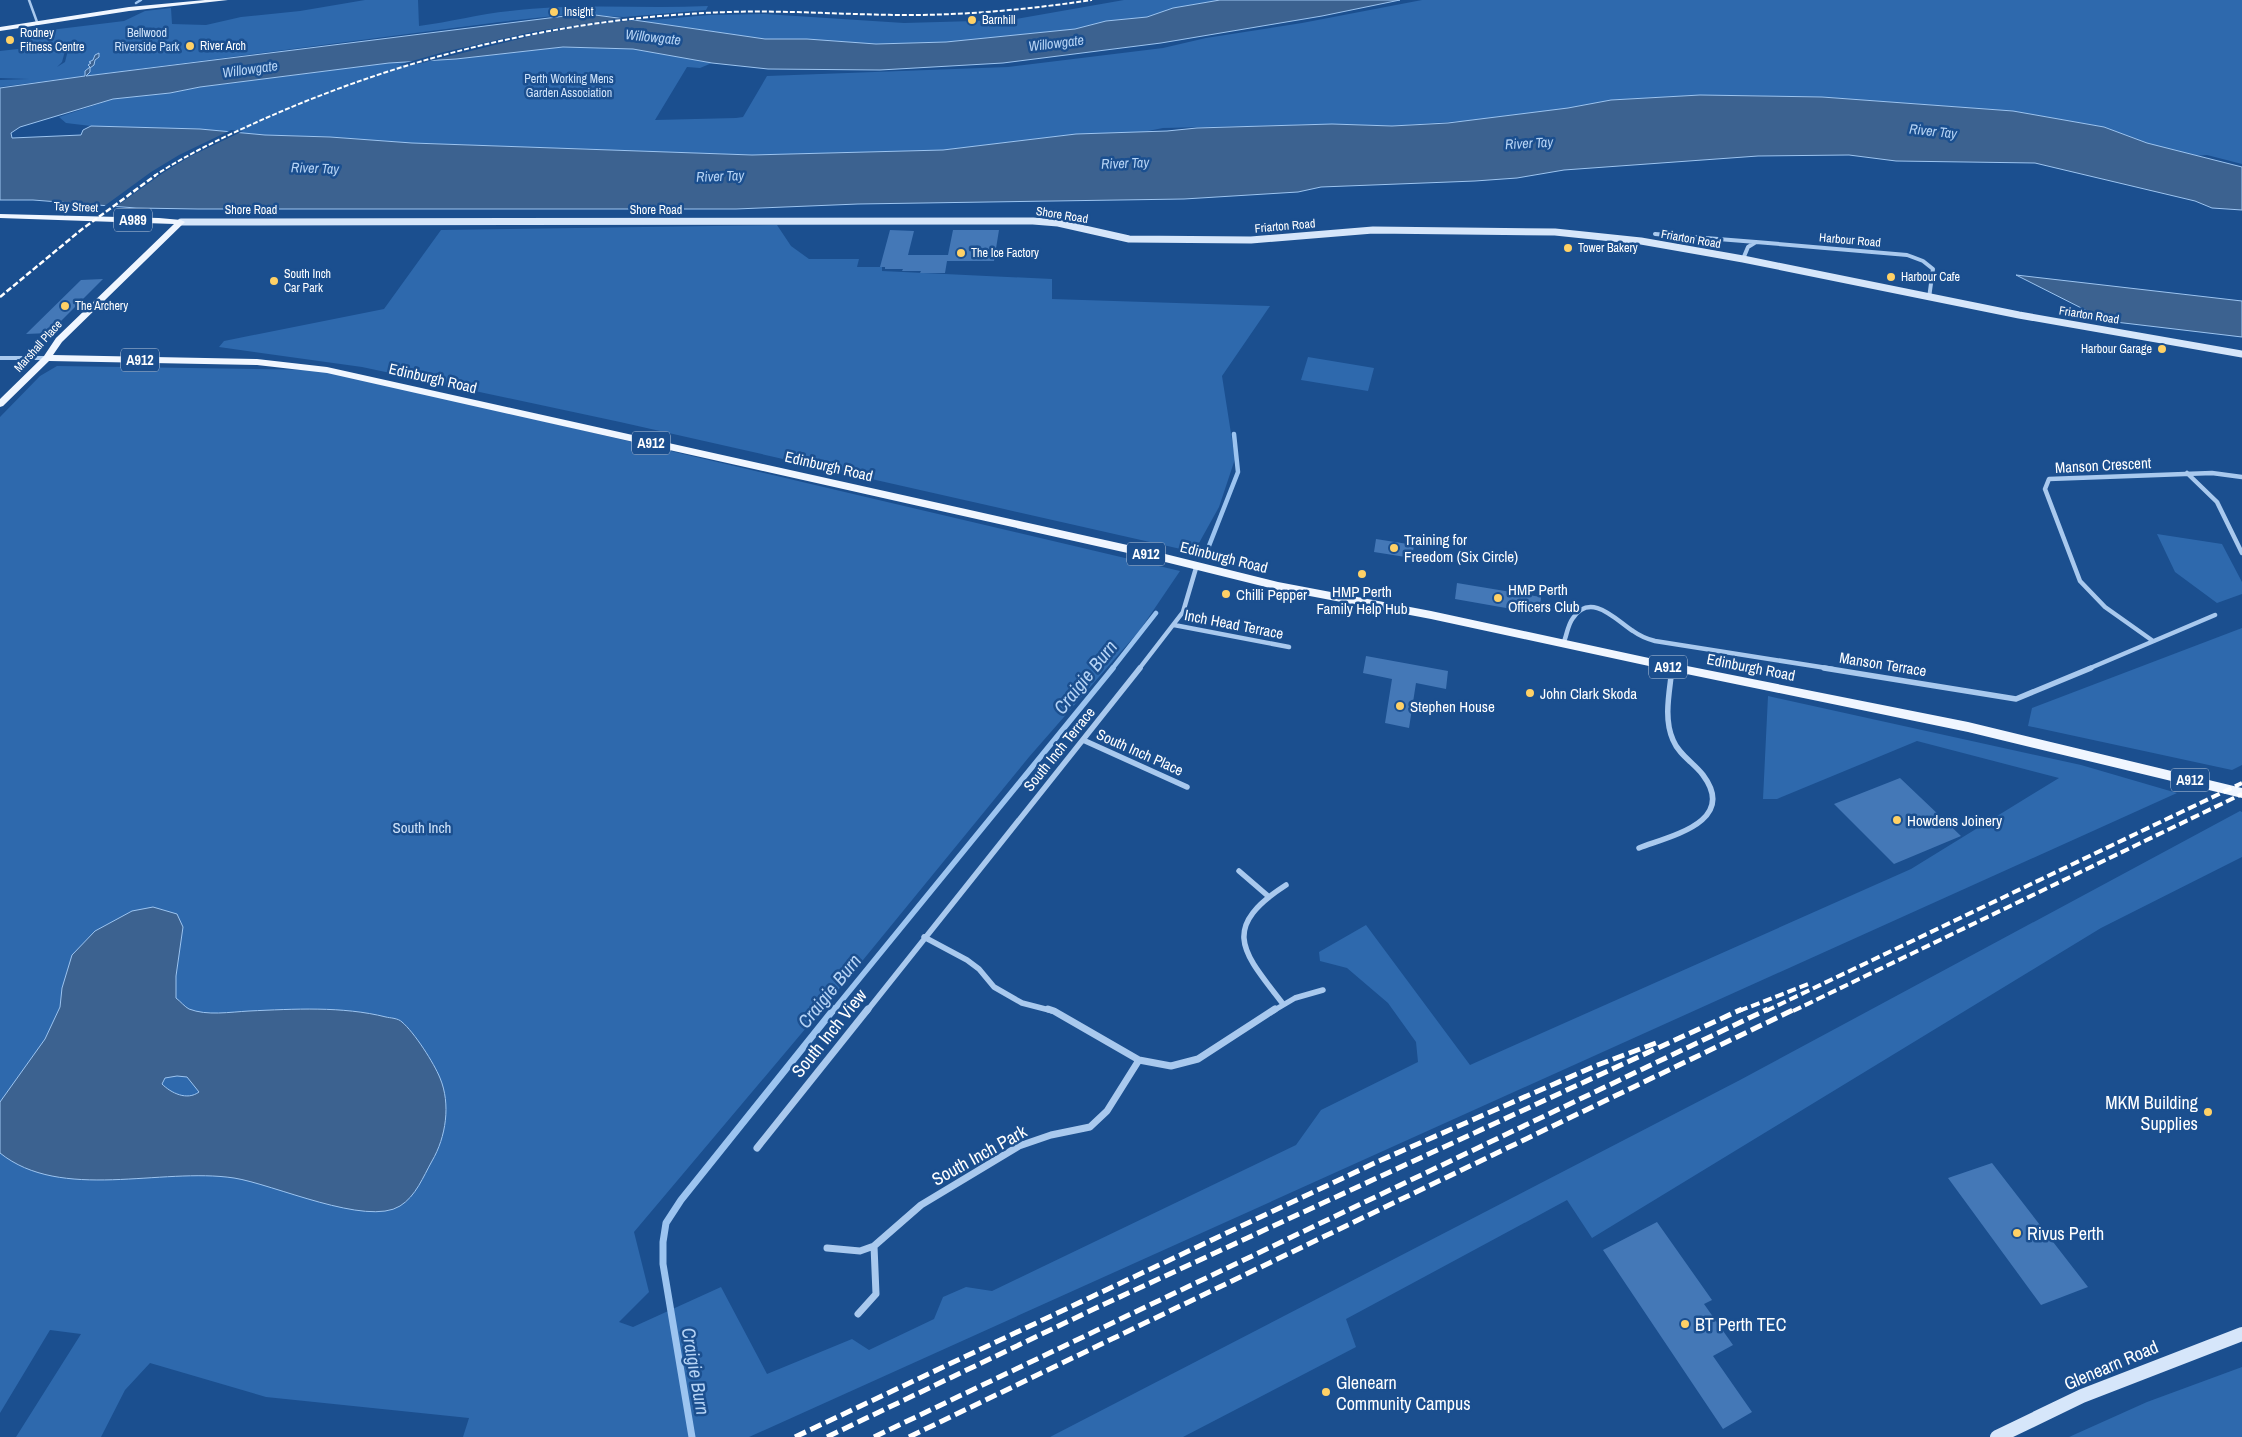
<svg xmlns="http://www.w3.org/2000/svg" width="2242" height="1437" font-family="'Archivo Narrow',sans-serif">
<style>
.green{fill:#2e69ad}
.water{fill:#3c6290;stroke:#9cc4f0;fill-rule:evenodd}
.pier{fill:#1b4f8f}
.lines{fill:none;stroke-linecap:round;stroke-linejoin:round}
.stream-far3{stroke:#9cc4f0;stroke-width:2.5}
.stream-far2{stroke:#9cc4f0;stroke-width:4.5}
.stream-far1{stroke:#9cc4f0;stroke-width:5.5}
.stream{stroke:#9cc4f0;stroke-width:7}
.building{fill:#4478b7}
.street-far4{stroke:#a9c9ee;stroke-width:2.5}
.street-far3{stroke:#a9c9ee;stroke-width:4}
.street-far2{stroke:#a9c9ee;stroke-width:4.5}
.street-far1{stroke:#a9c9ee;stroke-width:5.5}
.street{stroke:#a9c9ee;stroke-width:7}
.secondary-far1{stroke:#d6e6fa;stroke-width:7}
.secondary{stroke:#d6e6fa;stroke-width:14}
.primary{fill:#f0f6ff;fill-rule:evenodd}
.rail-far3{stroke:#fff;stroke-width:2;stroke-dasharray:5 2;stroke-linecap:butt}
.rail-far2{stroke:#fff;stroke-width:2.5;stroke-dasharray:6 2.5;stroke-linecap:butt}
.rail-far1{stroke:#fff;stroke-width:4;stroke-dasharray:9 4;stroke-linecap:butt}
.rail{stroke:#fff;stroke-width:5;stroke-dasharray:12 5;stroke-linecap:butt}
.poi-dot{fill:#ffd166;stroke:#1b4f8f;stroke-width:2}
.labels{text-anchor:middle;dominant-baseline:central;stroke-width:5;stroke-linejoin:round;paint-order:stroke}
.far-poi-label{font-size:12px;fill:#fff;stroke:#1b4f8f;text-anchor:start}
.far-park-label{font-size:12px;fill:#cfe3fa;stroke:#1b4f8f}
.far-street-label{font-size:12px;fill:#fff;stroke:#1b4f8f}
.far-water-label{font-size:14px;font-style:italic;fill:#b5d3f5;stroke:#1b4f8f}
.shield{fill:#1b4f8f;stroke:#bbcadd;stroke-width:1}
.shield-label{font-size:14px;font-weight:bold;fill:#fff}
.street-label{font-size:15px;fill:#fff;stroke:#1b4f8f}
.poi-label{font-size:15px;fill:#fff;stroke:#1b4f8f;text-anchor:start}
.park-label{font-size:15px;fill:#cfe3fa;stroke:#1b4f8f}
.near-street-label{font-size:18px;fill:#fff;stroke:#1b4f8f}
.near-poi-label{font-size:18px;fill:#fff;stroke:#1b4f8f;text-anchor:start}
.near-water-label{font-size:19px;font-style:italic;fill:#b5d3f5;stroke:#1b4f8f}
</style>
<rect width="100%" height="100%" fill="#1b4f8f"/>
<path class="green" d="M365,0H418L419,26C450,22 479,14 510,11C575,3 642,9 708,6L706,10L624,17L573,14L500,22L0,87V80L29,79L0,78V51L52,45L60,46L65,51L62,62L57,67L65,62L68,50C57,40 41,45 27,45L34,32L124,21L145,11L171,8L172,24L206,25L241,17L300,11Z
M1124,0H1220L1173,8L1147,17L1106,21L1075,29L946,42L876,44L807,39H765L641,21L709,15L765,14L904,23L1010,20Z
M1422,0H2242V164L2207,155L2193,156L2147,143L2104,127L2013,111L1822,97L1700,95L1611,100L1568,108L1462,121L1392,126L1332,124L1163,128L1143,132L1076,134L943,150L752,155L412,143L330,137L265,135L200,129L91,126L66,123L59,117L113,99L170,93L200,87L389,63L456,59L563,47L633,49L712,63L700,68L687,67L655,120L736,118L743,117L767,76L1008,67L1163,48L1206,38L1302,23Z
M777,225L791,246L809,259H859L857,267H882V271L1052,279V299L1270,306L1222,376L1235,459L1219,507L1194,552L620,422L362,367L219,347L224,341L384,309L441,230Z
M1308,357L1374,368L1368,391L1301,380Z
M57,366L327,370L1180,571L1140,630L1029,757L854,971L634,1232L649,1292L619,1322L633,1327L721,1287L767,1374L852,1339L869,1350L934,1319L943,1297L966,1287L992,1291L1296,1145L1321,1110L1418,1062L1416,1042L1388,1003L1347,968L1320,961L1319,952L1366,925L1470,1065L1911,869L2059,778L1917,741L1777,799H1763L1768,696L2081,765L2177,793L749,1437H463L469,1418L266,1397L150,1363L125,1390L101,1437H16L81,1334L50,1330L0,1413V417L40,376Z
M2157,534L2222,544L2242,582V594L2217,603L2175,572Z
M2242,628V765L2232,770L2028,726L2032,708Z
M2240,811L2242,812V857L2101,928L1592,1238L1567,1200L1346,1319L1356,1347L1183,1437H1050L1740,1080Z
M2242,1367V1437H2069L2147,1402Z"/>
<path class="water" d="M1220,0H1400L1322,16L1161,43L1003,63L880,70L768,69L712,63L633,49L563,47L456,59L389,63L200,87L170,93L113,99L20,127L11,133L12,138L81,135L83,130L91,126L200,129L265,135L330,137L412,143L752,155L943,150L1076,134L1167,131L1197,128L1332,124L1392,126L1448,123L1568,108L1611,100L1700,95L1822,97L2013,111L2104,127L2147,143L2242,167V210L2212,208L2195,201L2035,163L1896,161L1849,155L1758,156L1564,170L1517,178L1475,181L1321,187L1298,192L1184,199L858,204L736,209H198L136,208L33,200H0V88L85,76V71L90,67L88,65L91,63L89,62L93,60L95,55L99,53V57L95,60L94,65L90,68V72L86,76L573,15H595L641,21L765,39H807L876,44L946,42L1075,29L1106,21L1147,17L1173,8Z
M2016,275L2242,301V337L2107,321Z
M153,907L177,914L183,927L176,976V998C180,1001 185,1007 189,1009C207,1016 230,1012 249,1011C294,1009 342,1006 386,1017C390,1018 398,1018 402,1022C414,1032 434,1063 440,1078C451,1104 446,1137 432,1161C423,1177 416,1196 400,1206C367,1227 273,1184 234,1178C161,1167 61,1202 0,1153V1102L45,1039L60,1007L62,988L72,955L95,931L132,911ZM177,1076L187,1077L199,1092C187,1101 171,1093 162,1084L165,1078Z"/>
<path class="pier" d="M628,17L647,19L589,25L535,35L418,64L398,65L444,52L532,32Z
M231,130L243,131L189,157L163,173L114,208L103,207L151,172L179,155Z"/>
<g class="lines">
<path class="stream-far3" d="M136,3L141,0"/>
<path class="stream-far2" d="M1205,556L1238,472L1234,434
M1112,669L1156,613"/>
<path class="stream-far1" d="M833,1011L1113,668"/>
<path class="stream" d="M692,1437L663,1264V1242L666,1223L681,1200L834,1009"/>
</g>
<path class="building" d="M890,230L914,231L908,255H948L953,230H999L994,261H947L945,273H920L921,271H902L903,269H885V267H880Z
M103,279L49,333L26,334L81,280Z
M1376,539L1414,545L1412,558L1374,552Z
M1457,583L1541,597L1540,614L1455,599Z
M1366,656L1448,671L1446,689L1416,683L1409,728L1385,723L1392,679L1363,673Z
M1900,778L1961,836L1894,864L1834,804Z
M1992,1163L2088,1287L2041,1305L1948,1178Z
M1657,1222L1712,1300L1704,1304L1733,1345L1713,1356L1752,1412L1723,1429L1603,1250Z"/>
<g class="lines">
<path class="street-far4" d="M29,0L37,22"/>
<path class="street-far3" d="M1655,234L1756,242
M1743,259L1748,247L1756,242L1907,255L1923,261L1933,269L1929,298
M0,358H46"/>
<path class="street-far2" d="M2187,473L2217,502L2242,553
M1174,625L1289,647
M2153,641L2105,607L2080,581L2045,489L2049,479L2212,473L2242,477
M1563,644C1567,636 1567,626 1573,618C1591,591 1617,621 1633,631C1640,636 1647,639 1655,641L1833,669
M1139,669L1183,612L1196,568
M2088,669L2215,615"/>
<path class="street-far1" d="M1824,668L2016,699L2091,668
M1083,740L1187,787
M1639,848C1670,836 1738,822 1703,775C1694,763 1679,755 1673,740C1663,718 1670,690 1672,668
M1239,871L1268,896
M924,937L967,960L979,969L994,987L1022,1003L1053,1011
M1283,1004C1244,953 1218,929 1286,885
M867,1011L1140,668
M1273,1011L1295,998L1323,990"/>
<path class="street" d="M1048,1009L1054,1011L1139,1060L1171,1066L1198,1059L1275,1009
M757,1148L868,1009
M827,1248L860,1251L874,1246
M858,1314L876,1294L874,1246L921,1205L1019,1146L1051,1135L1090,1127L1107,1111L1139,1060"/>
<path class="secondary-far1" d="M181,222L1033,221L1058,223L1129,239L1251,240L1373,230L1555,232L1641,241L1743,259L2019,315L2242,354"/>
<path class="secondary" d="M1997,1437L2082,1396L2242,1334"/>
<path class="primary" d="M205,0H228L129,11L0,31V27L129,7Z
M0,214L159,218L181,220L185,222L62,342L53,355L257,359L327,367L1141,548L1278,582L1431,611L1672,663L1968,722L2242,788V798L1968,732L1672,671L1431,619L1278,590L1141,556L327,373L257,365L49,361L3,406L0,407V399L44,356L56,338L174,224L0,218Z"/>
<path class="rail-far3" d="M154,176C189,153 228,135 266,118C411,54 569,17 728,12C788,10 848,15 908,15C970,15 1031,9 1092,0"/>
<path class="rail-far2" d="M0,297L81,230L156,175"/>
<path class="rail-far1" d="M1739,1011L1811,983
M1766,1011L2242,783
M1793,1011L2242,794"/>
<path class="rail" d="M795,1437L1379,1161L1595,1066L1656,1043
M827,1437L1096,1308L1742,1009
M874,1437L1768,1009
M909,1437L1795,1009"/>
</g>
<g class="poi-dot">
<circle cx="554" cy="12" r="5"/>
<circle cx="972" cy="20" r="5"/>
<circle cx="10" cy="40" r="5"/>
<circle cx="190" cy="46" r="5"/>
<circle cx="1568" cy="248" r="5"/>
<circle cx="961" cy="253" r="5"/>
<circle cx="1891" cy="277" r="5"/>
<circle cx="274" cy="281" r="5"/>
<circle cx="65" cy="306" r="5"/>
<circle cx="2162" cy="349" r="5"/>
<circle cx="1394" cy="548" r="5"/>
<circle cx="1362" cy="574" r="5"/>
<circle cx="1226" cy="594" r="5"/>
<circle cx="1498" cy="598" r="5"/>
<circle cx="1530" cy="693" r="5"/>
<circle cx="1400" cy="706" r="5"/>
<circle cx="1897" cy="820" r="5"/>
<circle cx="2208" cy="1112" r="5"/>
<circle cx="2017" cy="1233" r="5"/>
<circle cx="1685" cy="1324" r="5"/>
<circle cx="1326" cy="1392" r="5"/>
</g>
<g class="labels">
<g class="far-poi-label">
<text x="564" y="12">Insight</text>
<text x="982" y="20">Barnhill</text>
<text x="20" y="33">Rodney<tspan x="20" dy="14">Fitness Centre</tspan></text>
<text x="200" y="46">River Arch</text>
<text x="1578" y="248">Tower Bakery</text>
<text x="971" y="253">The Ice Factory</text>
<text x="284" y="274">South Inch<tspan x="284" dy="14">Car Park</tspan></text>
<text x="1901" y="277">Harbour Cafe</text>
<text x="75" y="306">The Archery</text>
<text x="2152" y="349" text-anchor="end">Harbour Garage</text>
</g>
<g class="far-park-label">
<text x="147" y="33">Bellwood<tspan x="147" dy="14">Riverside Park</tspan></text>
<text x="569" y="79">Perth Working Mens<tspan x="569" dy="14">Garden Association</tspan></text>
</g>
<g class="far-street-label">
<text transform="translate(76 207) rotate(2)">Tay Street</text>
<text x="251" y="210">Shore Road</text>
<text x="656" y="210">Shore Road</text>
<text transform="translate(1062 215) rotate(9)">Shore Road</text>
<text transform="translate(1285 226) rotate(-5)">Friarton Road</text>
<text transform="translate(1691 239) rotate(10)">Friarton Road</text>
<text transform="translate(1850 240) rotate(5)">Harbour Road</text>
<text transform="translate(2089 315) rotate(9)">Friarton Road</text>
<text transform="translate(38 346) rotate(-48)">Marshall Place</text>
</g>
<g class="far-water-label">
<text transform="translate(653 37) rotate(6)">Willowgate</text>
<text transform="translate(1056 43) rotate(-7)">Willowgate</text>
<text transform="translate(250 69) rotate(-8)">Willowgate</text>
<text transform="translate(1933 131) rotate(6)">River Tay</text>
<text transform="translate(1529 143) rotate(-3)">River Tay</text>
<text transform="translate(1125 163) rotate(-2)">River Tay</text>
<text transform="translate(315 168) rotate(2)">River Tay</text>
<text transform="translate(720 176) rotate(-2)">River Tay</text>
</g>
<g class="shield">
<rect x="114" y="208.5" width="38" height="23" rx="4"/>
<rect x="121" y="348.5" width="38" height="23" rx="4"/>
<rect x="632" y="431.5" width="38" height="23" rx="4"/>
<rect x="1127" y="542.5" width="38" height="23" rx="4"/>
<rect x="1649" y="655.5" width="38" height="23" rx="4"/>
<rect x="2171" y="768.5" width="38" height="23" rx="4"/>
</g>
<g class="shield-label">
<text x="133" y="220">A989</text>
<text x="140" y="360">A912</text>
<text x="651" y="443">A912</text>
<text x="1146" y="554">A912</text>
<text x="1668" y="667">A912</text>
<text x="2190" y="780">A912</text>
</g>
<g class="street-label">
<text transform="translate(433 378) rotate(13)">Edinburgh Road</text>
<text transform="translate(2103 465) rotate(-3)">Manson Crescent</text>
<text transform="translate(829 466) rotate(13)">Edinburgh Road</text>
<text transform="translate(1224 557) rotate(14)">Edinburgh Road</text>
<text transform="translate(1234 624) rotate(11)">Inch Head Terrace</text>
<text transform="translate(1883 664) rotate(9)">Manson Terrace</text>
<text transform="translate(1751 667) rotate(11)">Edinburgh Road</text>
<text transform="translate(1059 749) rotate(-51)">South Inch Terrace</text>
<text transform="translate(1140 752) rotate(24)">South Inch Place</text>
</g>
<g class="poi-label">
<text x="1404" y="539">Training for<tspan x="1404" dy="17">Freedom (Six Circle)</tspan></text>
<text x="1508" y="589">HMP Perth<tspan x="1508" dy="17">Officers Club</tspan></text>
<text x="1362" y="591" text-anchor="middle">HMP Perth<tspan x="1362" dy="17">Family Help Hub</tspan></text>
<text x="1236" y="594">Chilli Pepper</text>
<text x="1540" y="693">John Clark Skoda</text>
<text x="1410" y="706">Stephen House</text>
<text x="1907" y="820">Howdens Joinery</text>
</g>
<g class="park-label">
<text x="422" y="827">South Inch</text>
</g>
<g class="near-street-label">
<text transform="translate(829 1033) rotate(-51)">South Inch View</text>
<text transform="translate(979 1155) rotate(-29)">South Inch Park</text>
<text transform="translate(2111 1365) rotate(-23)">Glenearn Road</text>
</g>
<g class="near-poi-label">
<text x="2198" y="1102" text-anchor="end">MKM Building<tspan x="2198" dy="21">Supplies</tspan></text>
<text x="2027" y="1233">Rivus Perth</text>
<text x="1695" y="1324">BT Perth TEC</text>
<text x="1336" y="1382">Glenearn<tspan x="1336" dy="21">Community Campus</tspan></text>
</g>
<g class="near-water-label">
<text transform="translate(1085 677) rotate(-51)">Craigie Burn</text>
<text transform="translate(829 991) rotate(-51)">Craigie Burn</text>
<text transform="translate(696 1371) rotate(80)">Craigie Burn</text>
</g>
</g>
</svg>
